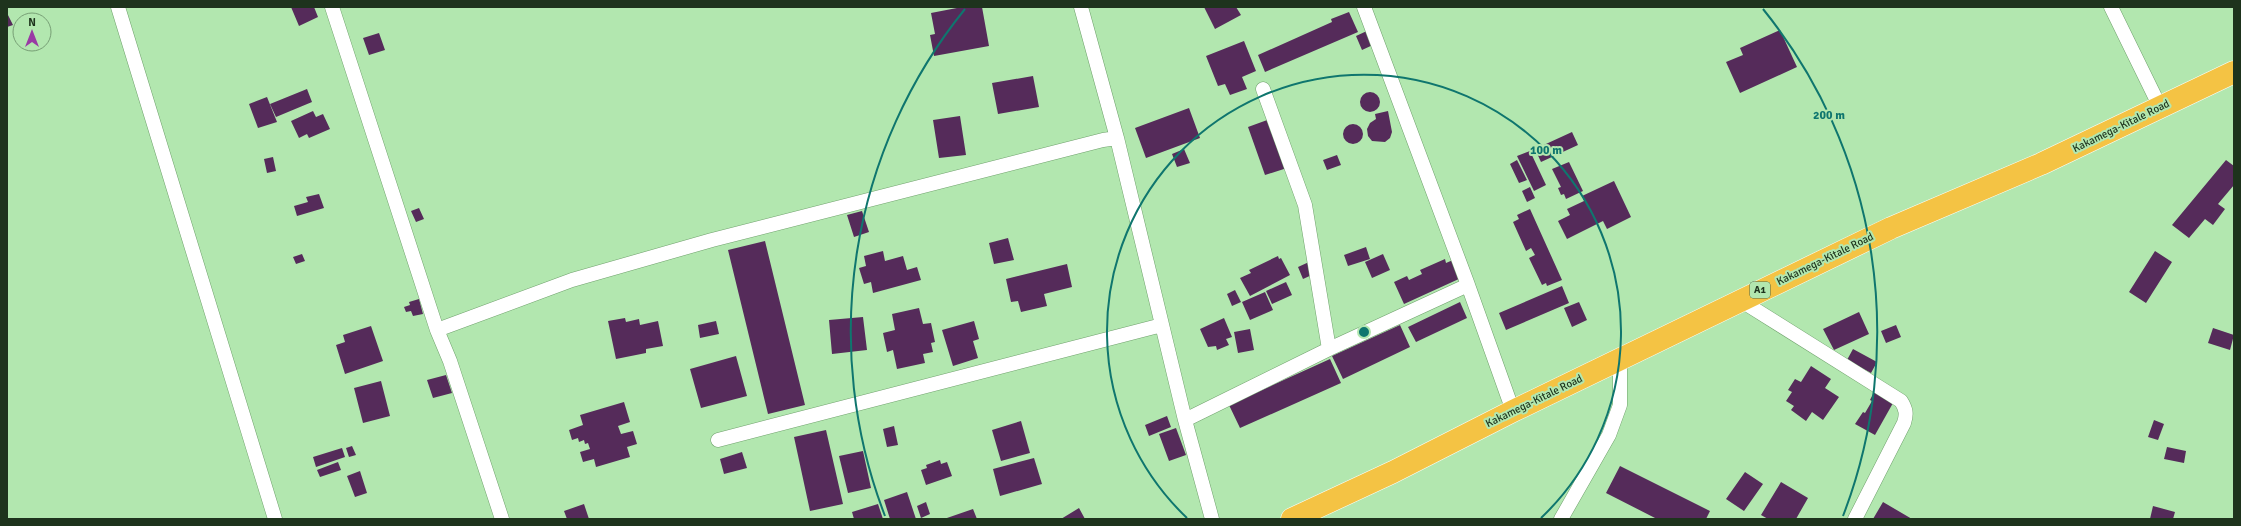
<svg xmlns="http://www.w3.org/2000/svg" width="2241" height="526" font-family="Signika,sans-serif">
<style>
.building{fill:#552b5a}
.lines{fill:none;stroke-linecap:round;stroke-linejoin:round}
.minor-casing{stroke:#6fa16c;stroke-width:15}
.trunk-casing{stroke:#fff;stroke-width:23}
.minor{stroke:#fff;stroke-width:14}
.trunk{stroke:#f4c344;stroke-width:22}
.ring{fill:none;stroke:#0f766e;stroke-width:2}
.labels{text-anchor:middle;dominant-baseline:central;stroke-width:4;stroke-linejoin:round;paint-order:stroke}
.shield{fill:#b2e7af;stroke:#4a6949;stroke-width:1}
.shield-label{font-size:10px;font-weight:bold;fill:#1e331d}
.street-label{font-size:11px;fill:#1e331d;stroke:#b2e7af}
.centre{fill:#0f766e;stroke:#b2e7af;stroke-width:2}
.ring-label{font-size:12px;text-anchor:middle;font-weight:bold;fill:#0f766e;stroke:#b2e7af;stroke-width:4;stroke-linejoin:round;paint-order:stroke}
</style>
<rect width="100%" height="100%" fill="#b2e7af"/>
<path class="building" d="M291,7H314L318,17L299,26Z
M962,7H982L989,46L934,56L930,35L935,34L931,13Z
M1204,7H1236L1241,15L1215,29Z
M1349,12L1358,32L1265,72L1258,55L1332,22L1331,19Z
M7,13L13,25L7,27Z
M1369,30L1375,44L1362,50L1356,36Z
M1780,30L1797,67L1740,93L1726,62L1743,55L1740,48Z
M379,33L385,50L369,55L363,38Z
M1244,41L1256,71L1242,77L1247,89L1230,95L1225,84L1218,86L1206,56Z
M1033,76L1039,107L998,114L992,83Z
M307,89L312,102L276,117L270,104Z
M1360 102a10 10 0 1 1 20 0a10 10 0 1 1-20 0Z
M267,97L277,122L258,128L249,104Z
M1189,108L1200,138L1146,158L1135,128Z
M313,111L316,117L323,114L330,129L309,138L307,134L299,138L291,121Z
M1388,111L1392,132L1390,138L1385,142L1372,141L1368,136L1367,129L1370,123L1376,119L1375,114Z
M960,116L966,155L939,158L933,120Z
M1270,119L1287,168L1265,175L1248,127Z
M1343 134a10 10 0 1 1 20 0a10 10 0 1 1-20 0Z
M1572,132L1578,145L1541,162L1535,149Z
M1184,149L1190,163L1177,167L1172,154Z
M1530,151L1546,185L1534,191L1517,156Z
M1337,155L1341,165L1327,170L1323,160Z
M273,157L276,171L267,173L264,159Z
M1517,160L1527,180L1519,183L1510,164Z
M2226,160L2234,166V185L2218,204L2225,209L2213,225L2205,219L2189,238L2172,225Z
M1569,162L1583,191L1566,199L1564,194L1561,195L1558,188L1561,187L1552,169Z
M1614,181L1631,217L1607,229L1603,221L1567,239L1558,221L1570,215L1567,209L1584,201L1582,196Z
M1530,187L1535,198L1527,202L1522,191Z
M319,194L324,208L297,216L294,206L308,202L306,197Z
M419,208L424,219L416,222L411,211Z
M1530,209L1562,280L1547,286L1546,283L1542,285L1529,258L1535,255L1531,248L1526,251L1513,222L1519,219L1517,215Z
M862,211L869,232L854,237L847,215Z
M1008,238L1014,260L994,264L989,243Z
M765,241L805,405L768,414L728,250Z
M1366,247L1370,259L1348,266L1344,255Z
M883,251L885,261L903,256L907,270L917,267L921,280L873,293L871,282L864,284L859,268L866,266L864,256Z
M2155,251L2172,262L2146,303L2129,292Z
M302,254L305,261L296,264L293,257Z
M1383,254L1390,270L1372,278L1365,262Z
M1278,256L1279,259L1281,258L1290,275L1250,296L1240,278L1251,273L1249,270Z
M1445,259L1446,263L1453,260L1461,278L1404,304L1394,282L1407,276L1409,280L1422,274L1420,270Z
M1309,262L1314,274L1303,279L1298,267Z
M1067,264L1072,287L1044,294L1047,306L1021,312L1018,301L1011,302L1006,279Z
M1286,282L1292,295L1272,304L1266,291Z
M1562,286L1569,303L1506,330L1499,313Z
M1235,290L1241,302L1232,306L1227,294Z
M1265,292L1273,310L1250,320L1242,302Z
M419,299L423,314L413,316L411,311L406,312L404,307L410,305L409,302Z
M1460,302L1467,318L1416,342L1408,327Z
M1579,302L1587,320L1572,327L1564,308Z
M919,308L923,324L931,323L935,342L931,343L933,352L923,354L925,363L897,369L893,350L887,352L883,333L895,330L892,314Z
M1859,312L1869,334L1834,350L1823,329Z
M863,317L867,350L832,354L829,320Z
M625,318L626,322L639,319L640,325L658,321L663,346L646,349V353L616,359L608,321Z
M1224,318L1232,337L1226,339L1229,345L1217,350L1216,346L1208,347L1200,329Z
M716,321L719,334L700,338L698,325Z
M974,321L979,339L973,341L978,358L953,366L942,330Z
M1400,325L1410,347L1343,379L1332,356Z
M1896,325L1901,337L1886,343L1881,331Z
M371,326L383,361L345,374L336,345L345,342L343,335Z
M2213,328L2234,335L2230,350L2208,343Z
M1250,329L1254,350L1238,353L1234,332Z
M1853,349L1877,362L1871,373L1847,360Z
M736,356L747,396L701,408L690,369Z
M1330,359L1341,383L1240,428L1229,405Z
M1811,366L1831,379L1825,388L1839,397L1823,420L1812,412L1806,421L1791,410L1794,406L1786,401L1792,392L1788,390L1795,379L1801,382Z
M446,375L452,393L433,398L427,380Z
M381,381L390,416L363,423L354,388Z
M1874,392L1893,403L1875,435L1855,424L1863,412L1865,413L1872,401L1870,400Z
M624,402L630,422L618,426L621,434L633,431L637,444L627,447L630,457L596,467L594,459L583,462L580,452L590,449L588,443L585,444L584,440L579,442L578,438L572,440L569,430L583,425L580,415Z
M1167,416L1171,427L1149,436L1145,425Z
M2154,420L2164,424L2158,440L2148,437Z
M1021,421L1030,453L1001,461L992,430Z
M894,426L898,445L887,447L883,429Z
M1176,428L1186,455L1169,461L1159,434Z
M826,430L843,504L810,511L794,437Z
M352,446L356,455L349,457L346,448Z
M2167,447L2186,451L2184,463L2164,459Z
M342,448L345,457L316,467L313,457Z
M863,451L871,488L848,493L839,456Z
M742,452L747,468L724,474L720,459Z
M1034,458L1042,484L1000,496L993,469Z
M940,460L941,464L947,462L952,476L926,485L921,470L927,468L926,465Z
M338,462L341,470L320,477L317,470Z
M1620,466L1710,511L1706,519H1657L1606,493Z
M360,471L367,493L355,497L347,476Z
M1745,472L1763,484L1744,511L1726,499Z
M1781,482L1808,498L1796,519H1768L1761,515Z
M907,492L916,519H890L884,500Z
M926,502L930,514L921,518L917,506Z
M1883,502L1912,519H1873Z
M584,504L589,519H567L564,511Z
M878,504L883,519H854L852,512Z
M2153,506L2175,512L2173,519H2150Z
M1079,508L1085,519H1061Z
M973,509L977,519H944Z"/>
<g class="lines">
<g class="minor-casing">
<path id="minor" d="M118,7L275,519
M332,7L437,330L450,361L502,519
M1081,7L1117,138
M2111,7L2160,107
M1263,89L1305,205L1329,349
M1468,285L1513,411
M1740,300L1901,401C1906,409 1907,414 1904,423L1855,519
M437,330L572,280L712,240L1103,140L1117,138L1185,420L1212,519
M1185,420L1329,349L1468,285L1364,7
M718,440L1162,325
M1561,519L1609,435L1620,405V360"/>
</g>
<g class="trunk-casing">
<path id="trunk" d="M1292,519L1393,472L1513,411L1891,228L2041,164L2234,72"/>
</g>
<use href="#minor" class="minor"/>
<use href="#trunk" class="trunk"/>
</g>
<g class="ring">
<path d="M1187 518A257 257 0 1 1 1541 518"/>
<path d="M885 516A513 513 0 0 1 965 9M1763 9A513 513 0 0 1 1843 516"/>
</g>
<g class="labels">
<rect class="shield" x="1750" y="282" width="20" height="16" rx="3"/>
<g class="shield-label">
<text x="1760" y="290">A1</text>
</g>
<g class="street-label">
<text transform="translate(2121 126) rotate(-26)">Kakamega-Kitale Road</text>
<text transform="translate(1825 259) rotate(-26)">Kakamega-Kitale Road</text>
<text transform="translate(1534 401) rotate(-26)">Kakamega-Kitale Road</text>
</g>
</g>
<circle cx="1364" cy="332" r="6" class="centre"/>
<g class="ring-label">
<text x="1829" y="119">200 m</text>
<text x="1546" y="154">100 m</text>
</g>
<rect width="2241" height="526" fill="none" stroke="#1e331d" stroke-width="16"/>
<g transform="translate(32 32)"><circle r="19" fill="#b2e7af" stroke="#779f75"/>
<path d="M0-3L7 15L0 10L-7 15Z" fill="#993ba4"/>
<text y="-6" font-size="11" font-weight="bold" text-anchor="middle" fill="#1e331d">N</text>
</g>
</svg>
